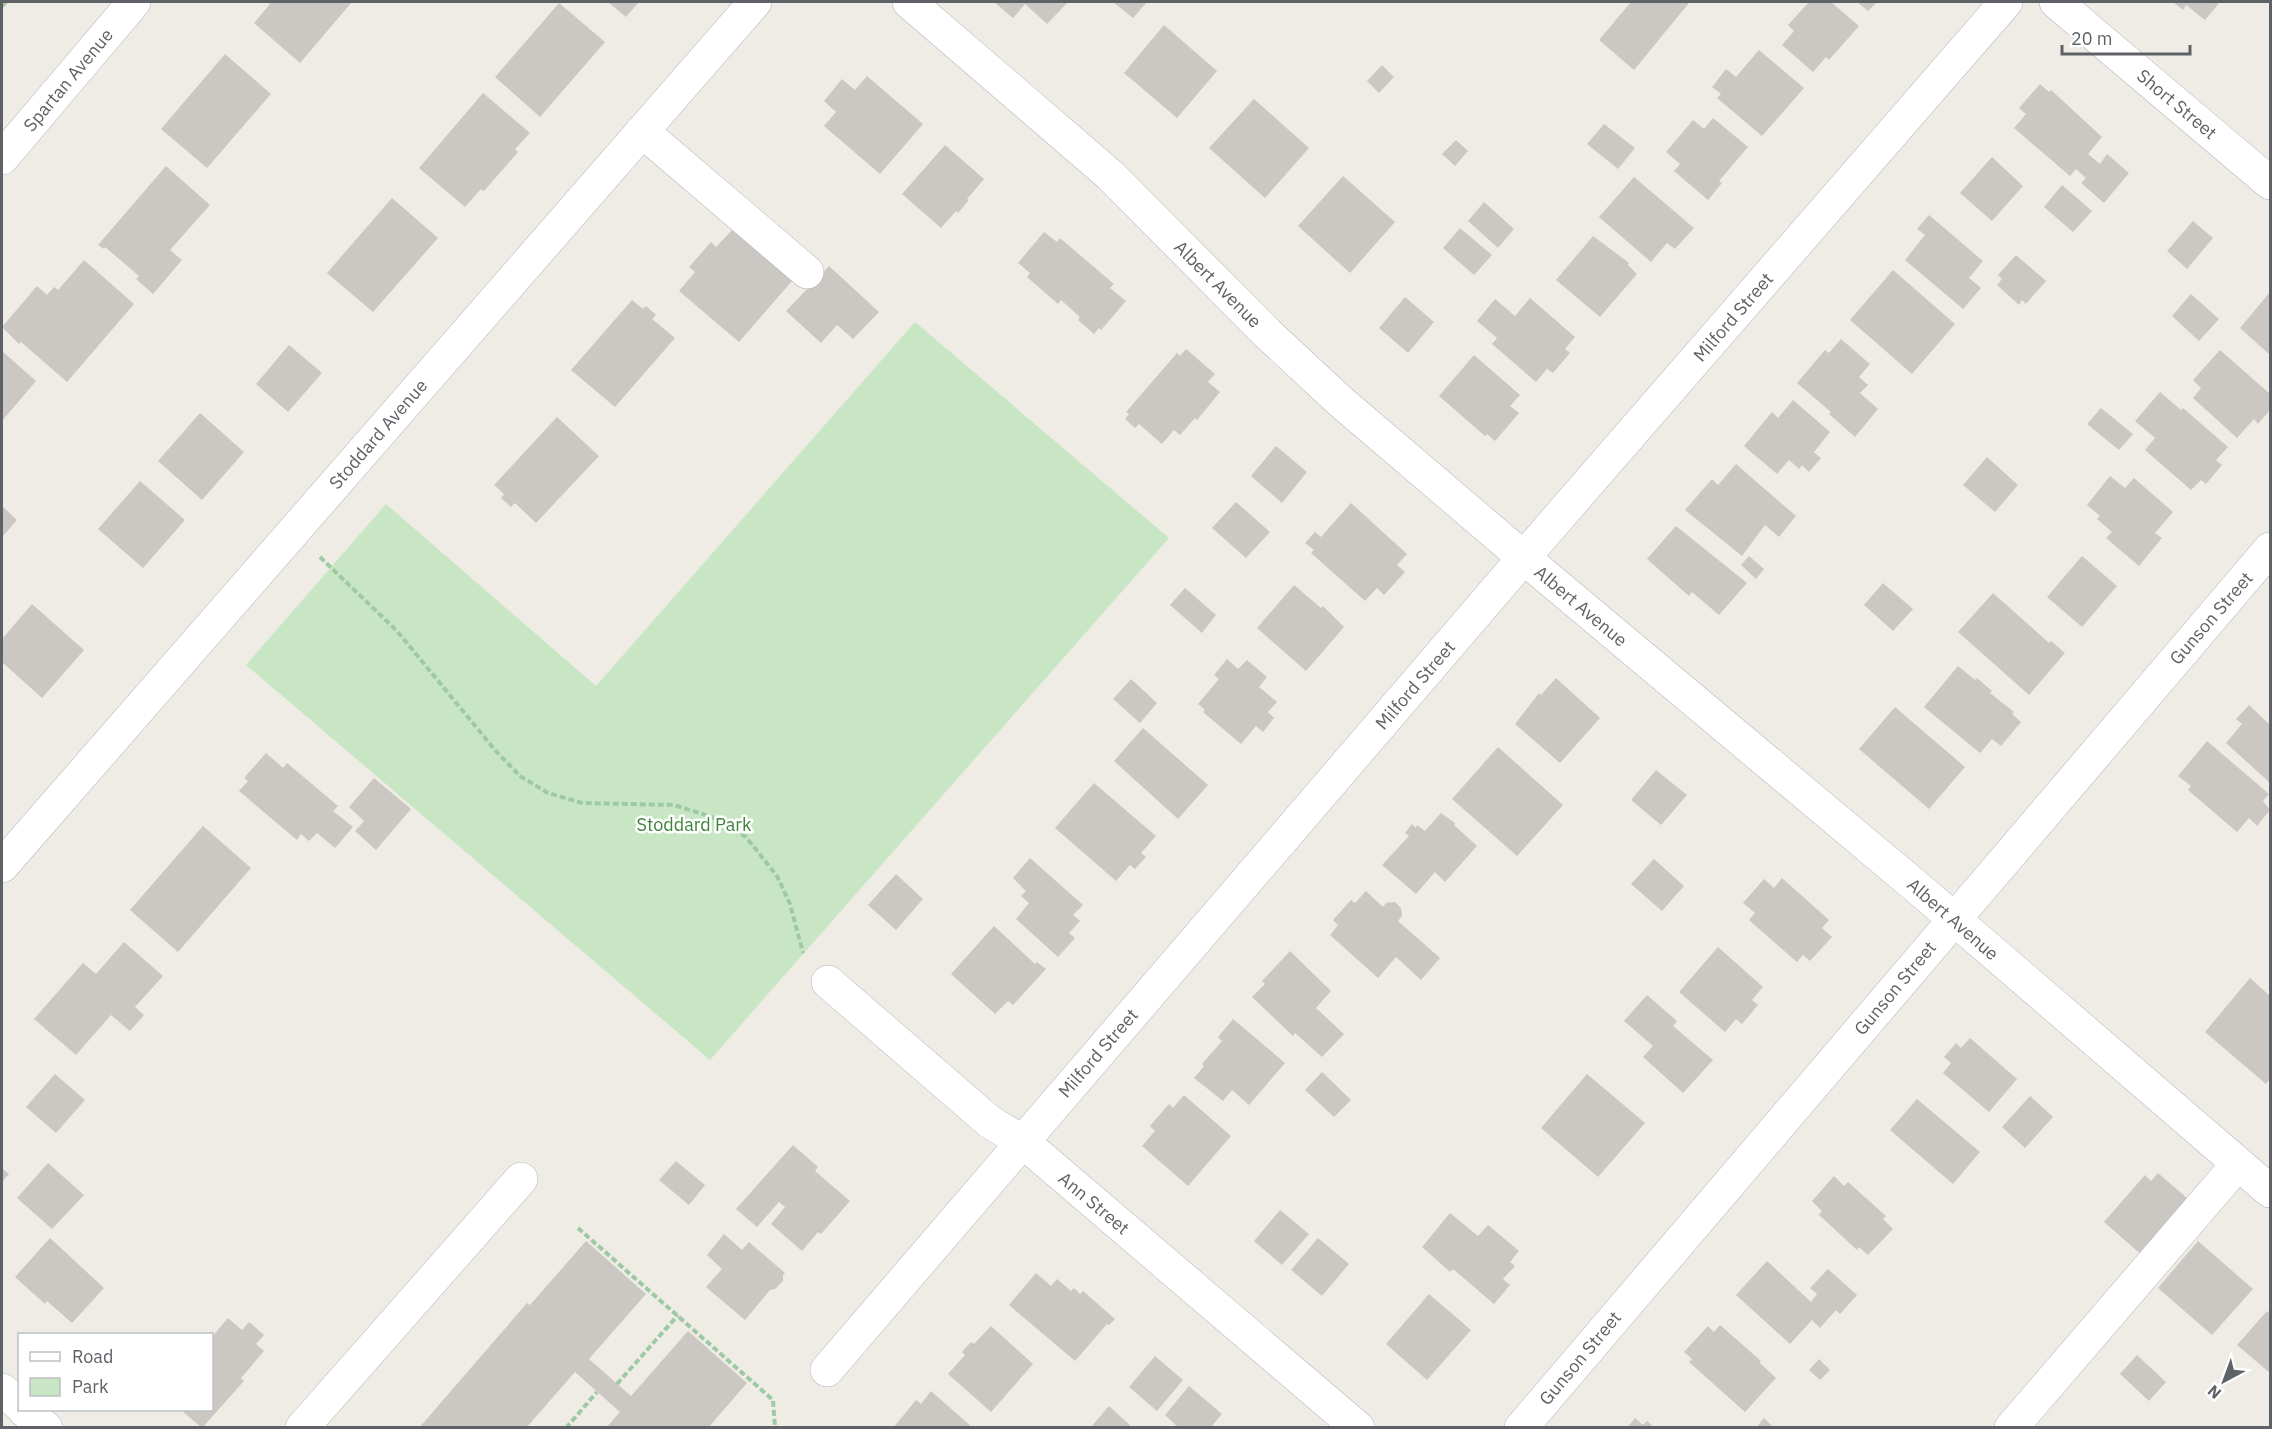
<svg xmlns="http://www.w3.org/2000/svg" width="2272" height="1429" font-family="'IBM Plex Sans',sans-serif">
<style>
.green{fill:#c8e6c4}
.building{fill:#cbc7c3}
.lines{fill:none;stroke-linecap:round;stroke-linejoin:round}
.minor-casing{stroke:#b3b7ba;stroke-width:34}
.path{stroke:#9ec9a5;stroke-width:4;stroke-dasharray:6 3;stroke-linecap:butt}
.minor{stroke:#fff;stroke-width:33}
.labels{text-anchor:middle;dominant-baseline:central;stroke-width:5;stroke-linejoin:round;paint-order:stroke}
.street-label{font-size:18px;fill:#5e6266;stroke:#fff}
.park-label{font-size:18px;fill:#3d8338;stroke:#fff}
</style>
<rect width="100%" height="100%" fill="#efece6"/>
<path class="green" d="M915,322L1169,538L710,1060L246,665L386,504L596,686Z"/>
<path class="building" d="M267,2H352L300,63L254,23L270,4Z
M608,2H639L626,17Z
M994,2H1068L1047,24L1025,4L1013,18Z
M1113,2H1147L1133,18Z
M1631,2L1689,3L1634,70L1599,40Z
M1809,2H1831L1859,26L1829,60L1826,57L1813,72L1782,45L1794,31L1788,25Z
M1857,2H1877L1868,11Z
M2173,2H2220L2205,20L2186,5L2183,10Z
M559,3L605,42L540,117L495,77Z
M1164,25L1217,71L1177,118L1124,73Z
M1759,50L1804,88L1762,136L1717,98L1721,94L1712,87L1726,69L1736,77Z
M225,54L271,94L207,168L161,129Z
M1382,65L1394,77L1379,93L1367,81Z
M867,76L923,124L880,174L824,126L836,112L824,101L842,79L855,90Z
M2040,84L2049,92L2051,90L2102,137L2088,154L2100,164L2107,154L2129,173L2104,203L2081,183L2086,178L2076,169L2070,176L2014,128L2026,114L2019,108Z
M483,93L530,133L515,149L518,152L484,191L481,189L465,207L419,168Z
M1254,99L1309,148L1265,198L1209,148Z
M1713,118L1748,147L1719,181L1722,183L1708,200L1674,171L1680,164L1666,152L1693,120L1704,129Z
M1604,124L1635,148L1618,169L1587,144Z
M1456,140L1468,151L1455,166L1442,154Z
M945,145L984,179L967,199L969,200L958,213L956,211L941,228L902,194Z
M1992,157L2023,186L1992,221L1960,193Z
M166,166L210,205L170,250L182,260L153,294L136,279L139,276L105,247L104,249L98,245Z
M1343,176L1395,222L1350,273L1298,226Z
M1634,177L1694,228L1675,249L1667,243L1651,262L1599,217Z
M2062,185L2092,211L2073,232L2044,207Z
M392,198L438,238L373,312L327,273Z
M1484,202L1514,229L1498,248L1468,221Z
M1929,215L1983,261L1969,278L1981,288L1963,309L1905,260L1925,235L1917,229Z
M2193,221L2213,238L2187,269L2167,251Z
M1460,228L1492,255L1474,275L1443,248Z
M733,229L792,281L739,342L679,291L695,272L689,267L711,242L716,247Z
M1044,232L1057,242L1060,238L1114,284L1110,288L1126,301L1101,330L1099,328L1094,334L1078,320L1080,317L1061,300L1058,304L1027,277L1030,273L1018,263Z
M1593,236L1629,263L1628,265L1637,274L1600,317L1556,280Z
M2016,255L2046,281L2026,304L2022,300L2019,305L1997,285L2002,279L1998,275Z
M84,260L134,304L67,382L21,342L19,344L2,327L37,286L47,295L54,287L58,290Z
M829,266L879,312L853,339L837,325L821,343L786,311Z
M1893,270L1955,324L1912,374L1850,320Z
M2270,292V355L2240,328Z
M2191,294L2219,319L2199,341L2172,316Z
M1405,297L1434,322L1408,353L1379,328Z
M1530,298L1575,337L1565,349L1570,353L1553,373L1547,369L1536,382L1492,344L1497,338L1477,321L1495,299L1515,316Z
M632,300L643,309L646,306L656,315L652,319L675,338L615,407L571,370Z
M1841,339L1870,364L1859,377L1868,385L1860,393L1878,409L1855,437L1829,414L1831,412L1797,383L1825,350L1829,353Z
M289,345L322,373L288,412L256,384Z
M1186,349L1215,374L1208,382L1220,392L1197,420L1195,418L1180,435L1174,430L1162,444L1139,424L1135,428L1125,419L1129,414L1126,412L1177,353L1180,356Z
M2220,350L2270,394V410L2258,424L2254,419L2237,438L2193,398L2201,388L2193,380Z
M2,351L36,381L2,421Z
M1474,355L1520,395L1510,406L1519,413L1495,441L1487,434L1485,436L1439,396Z
M2160,392L2181,410L2183,408L2228,447L2216,460L2222,465L2206,484L2201,480L2191,490L2145,450L2155,438L2135,421Z
M1793,400L1830,432L1814,452L1821,458L1809,472L1802,465L1799,469L1789,460L1777,474L1744,446L1772,412L1778,418Z
M2101,408L2133,434L2119,450L2087,424Z
M200,413L244,452L202,500L158,461Z
M557,417L599,456L536,523L515,503L511,507L501,498L504,494L494,485Z
M1276,446L1307,472L1282,503L1251,476Z
M1987,457L2018,485L1995,512L1963,485Z
M1736,464L1796,516L1779,537L1765,525L1742,556L1685,510L1712,479L1718,485Z
M2110,476L2125,488L2134,478L2173,512L2155,533L2162,538L2139,566L2106,538L2112,532L2097,519L2100,516L2087,505Z
M140,481L185,520L143,568L98,529Z
M1236,502L1270,532L1246,558L1212,528Z
M1351,503L1407,554L1397,565L1405,572L1384,595L1377,588L1365,601L1311,553L1314,550L1305,543L1315,532L1321,537Z
M2,506L17,520L2,537Z
M1676,526L1747,583L1719,615L1692,592L1689,596L1647,559Z
M1749,556L1764,569L1756,579L1741,565Z
M2082,556L2117,586L2082,627L2047,597Z
M1883,583L1913,609L1893,631L1864,605Z
M1294,585L1321,608L1323,606L1344,627L1306,671L1257,628Z
M1185,588L1216,615L1202,633L1170,605Z
M1993,593L2049,643L2051,641L2065,653L2029,695L1958,632Z
M32,604L84,650L42,698L2,662V639Z
M1227,659L1238,669L1247,660L1267,677L1259,687L1277,702L1268,712L1274,718L1263,732L1256,726L1241,744L1203,712L1205,710L1198,704L1219,679L1214,675Z
M1958,666L1975,680L1977,678L1992,691L1990,693L2014,712L2012,714L2021,722L2001,746L1992,739L1980,753L1924,707Z
M1556,678L1600,718L1560,763L1515,724L1539,693L1541,695Z
M1131,679L1157,703L1140,723L1113,699Z
M2249,705L2270,725V783L2226,743L2242,724L2236,719Z
M1895,707L1965,767L1929,809L1859,749Z
M1143,728L1208,785L1178,819L1114,761Z
M2207,741L2269,794L2263,801L2270,810L2257,826L2249,818L2237,832L2188,790L2191,786L2178,776Z
M1498,747L1563,805L1517,856L1452,799Z
M266,753L283,768L287,763L338,806L333,811L353,827L335,848L317,833L309,841L301,834L297,840L239,791L248,781L244,778Z
M1656,770L1687,795L1661,825L1631,800Z
M374,778L411,809L376,850L355,831L364,821L349,807Z
M1094,783L1156,836L1141,853L1146,857L1135,869L1130,865L1116,881L1055,828Z
M1441,813L1455,823L1454,825L1477,846L1445,882L1435,872L1416,894L1382,865L1409,836L1405,833L1412,824L1416,828L1417,825L1425,831Z
M203,826L251,868L178,952L130,910Z
M1030,858L1083,905L1073,915L1080,921L1069,933L1075,938L1058,957L1016,919L1029,903L1021,896L1026,891L1013,878Z
M1654,859L1684,886L1662,911L1631,884Z
M896,874L923,899L896,930L868,905Z
M1782,878L1829,920L1822,928L1832,937L1810,961L1803,955L1797,962L1749,920L1755,913L1743,903L1764,879L1774,888Z
M1366,891L1383,907L1386,903L1395,902L1401,908L1402,916L1398,921L1440,958L1421,980L1396,957L1378,978L1330,935L1338,925L1333,920L1351,900L1355,903Z
M994,926L1035,964L1037,962L1046,969L1013,1005L1008,1001L995,1014L951,974Z
M124,942L163,976L135,1007L144,1015L130,1031L111,1015L76,1055L34,1019L83,963L96,974Z
M1718,947L1763,987L1752,1000L1758,1005L1742,1024L1736,1019L1725,1032L1679,992Z
M1290,951L1331,991L1316,1008L1344,1034L1322,1057L1295,1033L1293,1036L1252,997L1265,984L1262,981Z
M2250,978L2270,996V1079L2266,1084L2205,1032Z
M1647,995L1677,1021L1673,1026L1713,1060L1683,1093L1643,1057L1653,1046L1624,1021Z
M1233,1019L1285,1063L1249,1105L1232,1090L1223,1101L1194,1078L1204,1066L1202,1064L1222,1041L1218,1037Z
M1970,1038L2017,1079L1989,1112L1943,1073L1951,1063L1944,1057L1956,1043L1961,1048Z
M1322,1072L1351,1100L1334,1117L1305,1090Z
M55,1074L85,1100L56,1133L26,1107Z
M1587,1074L1645,1123L1598,1177L1541,1128Z
M1184,1095L1231,1136L1188,1186L1142,1146L1155,1131L1150,1126L1169,1104L1173,1108Z
M2030,1096L2053,1117L2025,1148L2002,1127Z
M1917,1099L1980,1152L1953,1184L1890,1130Z
M793,1145L818,1167L815,1171L850,1201L821,1234L818,1232L802,1251L771,1224L785,1207L779,1202L757,1227L736,1209Z
M676,1161L705,1185L689,1205L659,1180Z
M48,1163L84,1195L52,1229L17,1198Z
M2,1168L9,1174L2,1182Z
M2158,1173L2187,1198L2180,1206L2184,1210L2143,1256L2104,1222L2145,1175L2151,1181Z
M1834,1176L1844,1186L1848,1182L1886,1216L1883,1219L1893,1229L1868,1255L1859,1247L1857,1250L1819,1215L1822,1211L1812,1201Z
M1280,1210L1309,1234L1282,1265L1254,1241Z
M1450,1213L1478,1236L1488,1225L1519,1251L1510,1262L1515,1266L1503,1279L1510,1285L1494,1304L1453,1269L1450,1272L1422,1247Z
M724,1234L742,1250L749,1242L785,1273L783,1275V1281L775,1289L770,1290L745,1320L706,1287L722,1269L707,1255Z
M50,1238L104,1288L72,1323L47,1301L45,1304L15,1277Z
M1318,1238L1349,1264L1322,1296L1291,1270Z
M586,1241L646,1294L589,1359L631,1396L688,1331L747,1383L708,1428H606L620,1412L575,1372L526,1428H419L527,1303L530,1305Z
M2198,1241L2253,1289L2212,1335L2158,1288Z
M1767,1261L1811,1302L1817,1294L1810,1288L1828,1269L1857,1295L1840,1314L1836,1310L1820,1328L1812,1320L1790,1344L1736,1295Z
M1036,1273L1051,1286L1057,1279L1071,1291L1074,1288L1080,1294L1083,1291L1115,1319L1109,1325L1107,1324L1075,1361L1009,1305Z
M1429,1294L1471,1330L1427,1380L1386,1344Z
M2267,1311L2270,1314V1373L2237,1345Z
M228,1318L242,1330L249,1322L264,1335L256,1344L264,1351L241,1378L244,1381L202,1428L181,1410H212V1337Z
M1720,1325L1761,1361L1759,1362L1776,1378L1745,1412L1689,1362L1692,1359L1684,1352L1708,1326L1714,1332Z
M991,1326L1033,1364L991,1412L948,1374L965,1355L962,1352L971,1342L974,1344Z
M2137,1355L2166,1382L2149,1401L2120,1374Z
M1155,1356L1183,1380L1157,1411L1129,1387Z
M1819,1359L1830,1370L1820,1380L1809,1370Z
M1189,1386L1222,1414L1210,1428H1179L1165,1415Z
M931,1391L973,1428H893L916,1400L921,1404Z
M1109,1406L1133,1428H1090Z
M1635,1418L1643,1425L1647,1421L1655,1428H1627Z
M1764,1418L1774,1428H1756Z"/>
<g class="lines">
<g class="minor-casing">
<path id="minor" d="M909,2L1110,175L1268,334L1340,401L1524,558L1925,894L2270,1191
M2056,2L2270,183
M642,131L807,272
M2,158L134,2
M2,866L755,2
M828,982L990,1122L1022,1141L1358,1428
M827,1370L1551,526L2006,2
M2,1390L20,1405
M24,1410L46,1428
M302,1428L521,1179
M1521,1428L2270,549
M2011,1428L2238,1164"/>
</g>
<path class="path" d="M2,6L6,2
M320,557L397,631L495,750L520,776L548,793L582,803L674,805L712,817L746,837L777,876L790,904L803,953
M578,1228L773,1400L775,1428
M617,1384L678,1315
M566,1428L597,1392"/>
<use href="#minor" class="minor"/>
</g>
<g class="labels">
<g class="street-label">
<text transform="translate(68 80) rotate(-50)">Spartan Avenue</text>
<text transform="translate(2177 104) rotate(40)">Short Street</text>
<text transform="translate(1218 284) rotate(45)">Albert Avenue</text>
<text transform="translate(1733 317) rotate(-49)">Milford Street</text>
<text transform="translate(378 434) rotate(-49)">Stoddard Avenue</text>
<text transform="translate(1581 606) rotate(40)">Albert Avenue</text>
<text transform="translate(2211 618) rotate(-49)">Gunson Street</text>
<text transform="translate(1415 685) rotate(-49)">Milford Street</text>
<text transform="translate(1953 919) rotate(41)">Albert Avenue</text>
<text transform="translate(1895 988) rotate(-50)">Gunson Street</text>
<text transform="translate(1098 1053) rotate(-49)">Milford Street</text>
<text transform="translate(1094 1203) rotate(40)">Ann Street</text>
<text transform="translate(1580 1358) rotate(-50)">Gunson Street</text>
</g>
<g class="park-label">
<text x="694" y="824">Stoddard Park</text>
</g>
</g>
<rect width="2272" height="1429" fill="none" stroke="#5e6266" stroke-width="6"/>
<rect x="18" y="1333" width="195" height="78" fill="#ffffff" stroke="#bfc0c2" stroke-width="1.5"/>
<rect x="30" y="1352" width="30" height="9" fill="#ffffff" stroke="#bfc0c2" stroke-width="1.5"/>
<text x="72" y="1363" font-size="18" fill="#5e6266">Road</text>
<rect x="30" y="1378" width="30" height="18" fill="#c8e6c4" stroke="#bfc0c2" stroke-width="1.5"/>
<text x="72" y="1393" font-size="18" fill="#5e6266">Park</text>
<g transform="translate(2224 1381) rotate(221)" stroke="#ffffff" stroke-width="4.5" paint-order="stroke">
<path d="M0-4.5L10 22L0 15L-10 22Z" fill="#5e6266"/>
<text y="-9" font-size="16" font-weight="bold" text-anchor="middle" fill="#5e6266">N</text>
</g>
<path d="M2062 45v9h128v-9" fill="none" stroke="#5e6266" stroke-width="3"/>
<text x="2071" y="45" font-size="18" fill="#5e6266" stroke="#ffffff" stroke-width="4.5" paint-order="stroke">20 m</text>
</svg>
